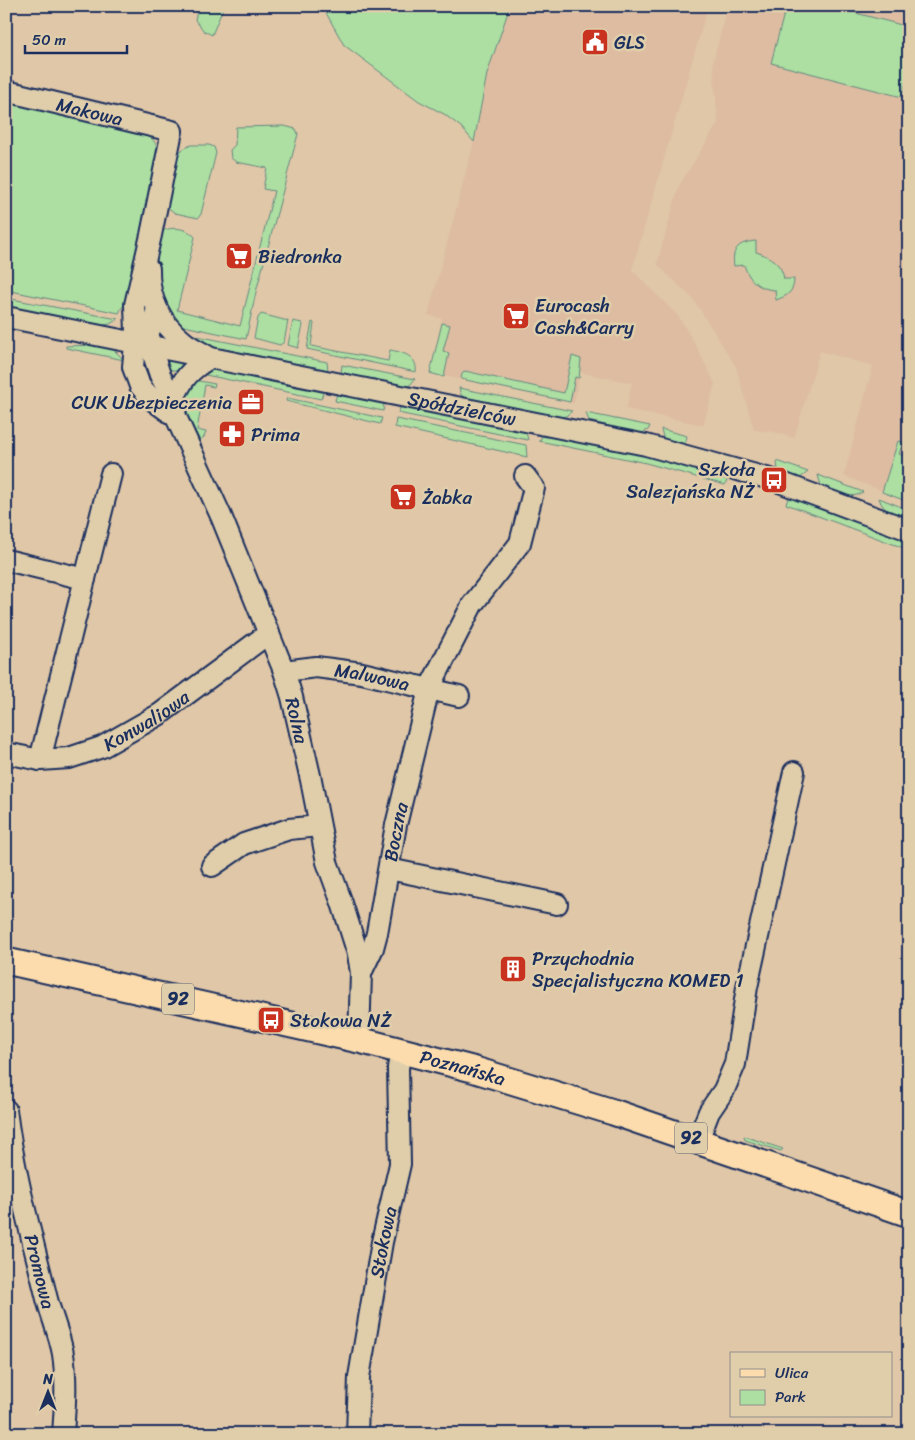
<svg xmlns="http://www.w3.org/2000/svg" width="915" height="1440" font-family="Sriracha,sans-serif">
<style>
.built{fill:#ddbca1}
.green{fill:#acdfa1;stroke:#648780}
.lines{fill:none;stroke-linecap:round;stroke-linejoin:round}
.minor-casing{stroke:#1b2f5e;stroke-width:24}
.major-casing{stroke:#1b2f5e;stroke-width:29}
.minor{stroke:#e0ceab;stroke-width:20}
.major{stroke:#fcdcac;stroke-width:25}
.labels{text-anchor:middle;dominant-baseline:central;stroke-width:5;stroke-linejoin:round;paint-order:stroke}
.shield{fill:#e0ceab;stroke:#565f75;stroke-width:1}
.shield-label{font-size:18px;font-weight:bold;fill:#1b2f5e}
.poi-label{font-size:19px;fill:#1b2f5e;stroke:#e0ceab;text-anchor:start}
.street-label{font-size:19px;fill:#1b2f5e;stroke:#e0ceab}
</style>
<rect width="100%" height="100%" fill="#e0c7a7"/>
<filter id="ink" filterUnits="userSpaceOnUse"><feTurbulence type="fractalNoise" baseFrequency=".02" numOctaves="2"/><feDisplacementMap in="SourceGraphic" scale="10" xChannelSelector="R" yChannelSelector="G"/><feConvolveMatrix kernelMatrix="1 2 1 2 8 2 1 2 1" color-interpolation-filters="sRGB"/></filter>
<g filter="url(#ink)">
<path class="built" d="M510,6H708L632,270L679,317L696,346L715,384L703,425L626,409L632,383L580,372L574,403L430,373L442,323L441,318L428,315L474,142L487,74Z
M728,6H909V501L844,476L873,366L820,351L794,438L774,432L754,430L736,367L694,300L657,264L679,186L718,123L713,62Z"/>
<path class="green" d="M198,6H224L212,35L204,31L195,20Z
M320,6H510L487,74L474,142L461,127L444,114L419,101L344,45L325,11Z
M786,6H829L909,27V70L902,97L771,63Z
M6,98L141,131C155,139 157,143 159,159L127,308L122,307L119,313L6,290Z
M284,126L296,129L298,134L256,292L246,339L179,325L168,316L154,276L155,253L162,231C172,226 188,228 195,237L177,310L240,326L274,191L263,189L267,168L236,162L231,158L230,150L235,145L236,127Z
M191,145H209L214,147L216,153L201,214L198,218L175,213L166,206L176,156L183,149Z
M756,241V252C770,256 782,264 784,279H794C794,292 787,296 776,300L775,290C758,289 749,280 744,265L734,266C731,248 740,242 756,241Z
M6,298L118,319L110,324L103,325L6,307Z
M261,314L288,321L284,342L280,345L254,338L258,318Z
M293,321L302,323L303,325L298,348L288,345Z
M312,322L314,323L311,346L388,361L390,350C402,352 418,356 416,372L307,349Z
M442,323L450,325L443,351L449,353L444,377L430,373Z
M182,333L327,362L328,370L204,345Z
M97,345L113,349L124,360L66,348V346Z
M572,356L581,359L579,378L575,377L570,402L461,379L462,374L465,371L564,393Z
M162,358L191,364L182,372L163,368Z
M342,365L415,379L409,386L341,373Z
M210,367L324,390L321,399L196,373Z
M194,380L215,384L214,387L205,385L197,430L206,432L204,437L200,441C189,417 178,405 194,380Z
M459,388L572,411L566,416L561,417L464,397L461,395Z
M337,393L381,401L384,406L383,411L335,401Z
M287,398L382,418L380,424L286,401Z
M406,406L522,429L526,432L528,440L398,413L400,408Z
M586,413L650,426L648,430L640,434L589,421Z
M396,419L526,445L527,457L395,427Z
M661,429L687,436L685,444L666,439L663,437Z
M549,434L650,457L728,478L725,485L646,463L539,441L543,435Z
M898,441L903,442L899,454L909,457V502L882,492Z
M777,461L808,472L800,478L778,471Z
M818,475L863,492C851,501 834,491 821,486Z
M789,496L909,540V550L786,504Z
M879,498L909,510V520C896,515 883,513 879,498Z
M744,1136L783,1149L781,1151L745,1140Z"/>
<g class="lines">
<g class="minor-casing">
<g id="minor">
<path id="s1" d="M6,91L172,131L151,235L135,305L136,333L133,367L140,386L154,401L176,417"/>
<path d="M149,269C148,297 161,324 183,341C191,348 202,352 210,358C189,370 183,379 173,400"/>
<path id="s2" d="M157,310L148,335L150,345L160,375L173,400L176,417L221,516L284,671L292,697L311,780L327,862L342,903L358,954L361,973L359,1040"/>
<path id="s3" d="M6,317L646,445L774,480L909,530"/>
<path d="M6,560L85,579"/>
<path id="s4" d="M284,671L316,667L362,673L459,696"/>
<path id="s5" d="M6,753L40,760L69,758L102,747L160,714L269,633"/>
<path d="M40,760L111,474"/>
<path d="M212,866L244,844L289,829L319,826"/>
<path d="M389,869L557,904"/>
<path id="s6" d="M361,973L373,948L377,933L396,825L429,689L472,605L520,543L534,488L525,476"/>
<path id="s7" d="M6,1110C14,1174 32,1237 47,1299C52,1318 60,1336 63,1354C67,1381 65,1407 63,1434"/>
<path d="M698,1140L709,1112L724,1090L735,1064L747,987L794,772"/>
<path id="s8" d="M357,1434L359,1377L382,1242L400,1164L398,1068L401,1050"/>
</g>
</g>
<g class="major-casing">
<g id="major">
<path id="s9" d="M6,961L359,1040L472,1069L613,1112L909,1214"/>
</g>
</g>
<use href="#minor" class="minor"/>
<use href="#major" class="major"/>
</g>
</g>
<defs>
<g id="civic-square" transform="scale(1.4375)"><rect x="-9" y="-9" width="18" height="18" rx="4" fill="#c8321e" stroke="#e0ceab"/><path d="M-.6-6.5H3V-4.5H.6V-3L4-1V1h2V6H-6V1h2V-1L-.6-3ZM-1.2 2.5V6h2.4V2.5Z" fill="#fff"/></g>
<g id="supermarket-square" transform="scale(1.4375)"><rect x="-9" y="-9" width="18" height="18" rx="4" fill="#c8321e" stroke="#e0ceab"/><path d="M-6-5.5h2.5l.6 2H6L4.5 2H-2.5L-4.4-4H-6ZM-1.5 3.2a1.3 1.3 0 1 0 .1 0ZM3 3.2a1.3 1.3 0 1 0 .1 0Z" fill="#fff"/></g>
<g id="office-square" transform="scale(1.4375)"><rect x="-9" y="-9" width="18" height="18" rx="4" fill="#c8321e" stroke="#e0ceab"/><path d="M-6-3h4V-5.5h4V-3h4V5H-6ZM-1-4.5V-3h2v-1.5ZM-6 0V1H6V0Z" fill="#fff"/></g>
<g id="pharmacy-square" transform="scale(1.4375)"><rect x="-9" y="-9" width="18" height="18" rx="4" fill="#c8321e" stroke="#e0ceab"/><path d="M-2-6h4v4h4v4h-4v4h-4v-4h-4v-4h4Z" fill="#fff"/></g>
<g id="bus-square" transform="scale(1.4375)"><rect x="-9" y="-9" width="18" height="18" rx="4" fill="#c8321e" stroke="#e0ceab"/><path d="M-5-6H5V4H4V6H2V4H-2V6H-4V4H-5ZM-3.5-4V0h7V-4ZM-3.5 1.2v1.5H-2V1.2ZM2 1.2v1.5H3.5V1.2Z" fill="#fff"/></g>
<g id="building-square" transform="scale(1.4375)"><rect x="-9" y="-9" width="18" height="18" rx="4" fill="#c8321e" stroke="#e0ceab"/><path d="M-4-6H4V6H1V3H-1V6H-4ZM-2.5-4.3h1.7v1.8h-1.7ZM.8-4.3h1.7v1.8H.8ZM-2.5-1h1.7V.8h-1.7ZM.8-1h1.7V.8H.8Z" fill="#fff"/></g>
</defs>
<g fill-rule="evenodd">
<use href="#civic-square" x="595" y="42"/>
<use href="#supermarket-square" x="239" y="256"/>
<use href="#supermarket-square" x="516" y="316"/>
<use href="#office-square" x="251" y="402"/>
<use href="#pharmacy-square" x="232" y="434"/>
<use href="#bus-square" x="774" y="480"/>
<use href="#supermarket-square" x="403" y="497"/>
<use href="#building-square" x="513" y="969"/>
<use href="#bus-square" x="271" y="1020"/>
</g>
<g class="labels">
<g class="shield">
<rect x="162" y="983.5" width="32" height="31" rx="4"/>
<rect x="675" y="1122.5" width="32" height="31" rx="4"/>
</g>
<g class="shield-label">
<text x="178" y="999">92</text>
<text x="691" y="1138">92</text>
</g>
<g class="poi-label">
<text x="614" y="42">GLS</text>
<text x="258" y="256">Biedronka</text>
<text x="535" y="305">Eurocash<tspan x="535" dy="22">Cash&amp;Carry</tspan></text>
<text x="232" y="402" text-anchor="end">CUK Ubezpieczenia</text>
<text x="251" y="434">Prima</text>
<text x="755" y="469" text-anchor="end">Szkoła<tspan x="755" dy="22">Salezjańska NŻ</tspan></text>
<text x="422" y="497">Żabka</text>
<text x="532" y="958">Przychodnia<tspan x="532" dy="22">Specjalistyczna KOMED 1</tspan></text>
<text x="290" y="1020">Stokowa NŻ</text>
</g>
<g class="street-label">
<text stroke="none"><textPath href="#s1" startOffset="86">Makowa</textPath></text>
<text stroke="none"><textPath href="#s3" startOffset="465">Spółdzielców</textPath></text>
<text stroke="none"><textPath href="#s4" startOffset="89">Malwowa</textPath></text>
<text stroke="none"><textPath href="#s5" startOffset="150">Konwaliowa</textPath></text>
<text stroke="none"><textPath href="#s2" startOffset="441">Rolna</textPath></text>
<text stroke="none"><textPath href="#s6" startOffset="146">Boczna</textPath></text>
<text stroke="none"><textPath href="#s9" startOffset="469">Poznańska</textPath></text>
<text stroke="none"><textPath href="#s8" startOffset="194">Stokowa</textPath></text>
<text stroke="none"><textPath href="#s7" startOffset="165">Promowa</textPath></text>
</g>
</g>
<rect width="915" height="1440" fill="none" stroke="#e0ceab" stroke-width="25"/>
<rect x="12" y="12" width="890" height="1415" fill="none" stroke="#1b2f5e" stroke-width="2" filter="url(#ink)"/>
<rect x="730" y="1352" width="162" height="65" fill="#e0ceab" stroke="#918e8c"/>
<rect x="740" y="1369" width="25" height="8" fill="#fcdcac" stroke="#918e8c"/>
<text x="775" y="1378" font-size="15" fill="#1b2f5e">Ulica</text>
<rect x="740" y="1390" width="25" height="15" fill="#acdfa1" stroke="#918e8c"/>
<text x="775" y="1402" font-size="15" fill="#1b2f5e">Park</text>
<g transform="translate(48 1392)" stroke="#e0ceab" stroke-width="4" paint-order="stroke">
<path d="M0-4L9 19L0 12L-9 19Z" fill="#1b2f5e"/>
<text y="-8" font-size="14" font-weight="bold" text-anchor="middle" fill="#1b2f5e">N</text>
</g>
<path d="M25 45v8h102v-8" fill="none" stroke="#1b2f5e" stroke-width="2.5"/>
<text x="32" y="45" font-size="15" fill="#1b2f5e" stroke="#e0ceab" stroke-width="4" paint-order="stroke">50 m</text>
</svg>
